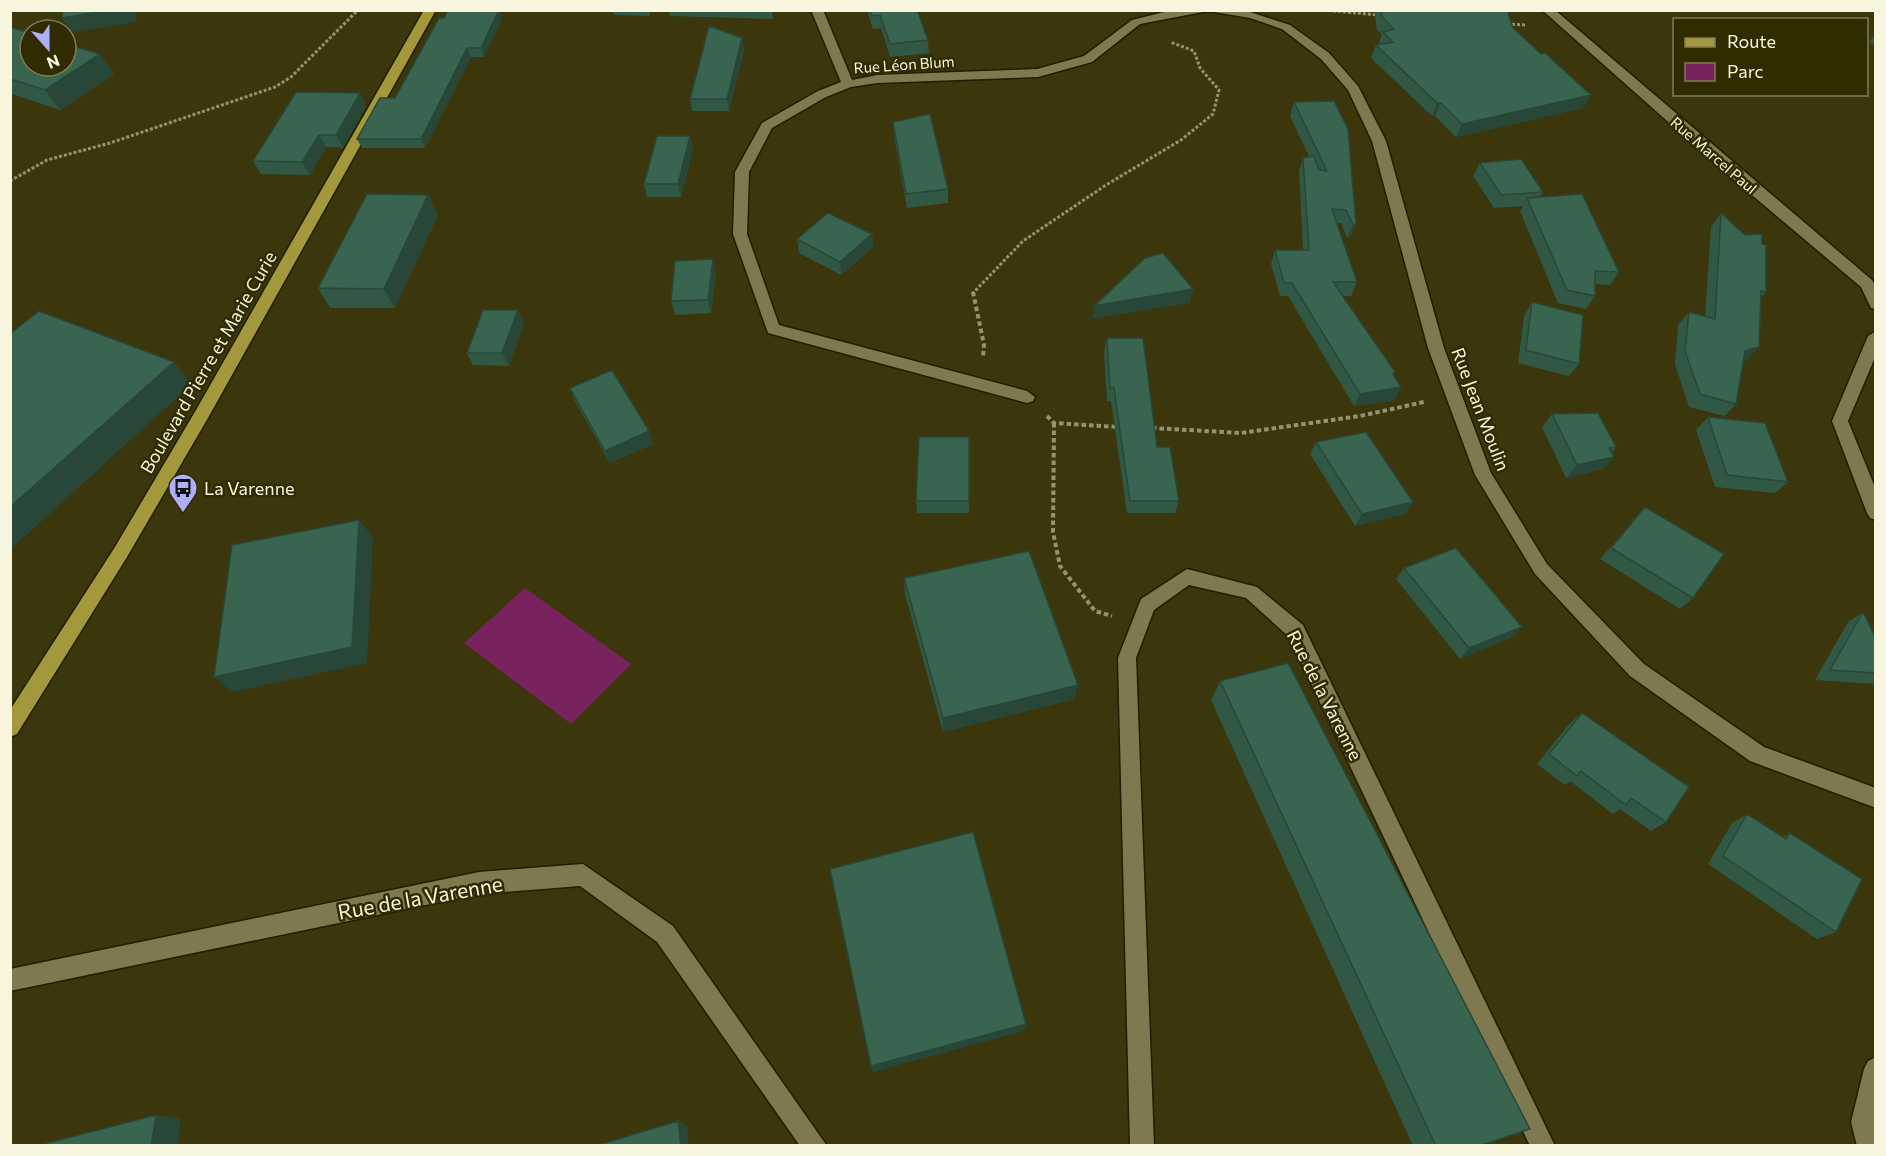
<svg xmlns="http://www.w3.org/2000/svg" width="1886" height="1156" font-family="Commissioner,sans-serif">
<style>
.green{fill:#79235e}
.lines{fill:none;stroke-linecap:round;stroke-linejoin:round}
.minor-casing{stroke:#211d00;stroke-width:3}
.major-casing{stroke:#211d00;stroke-width:3}
.path-far1{stroke:#979372;stroke-width:3;stroke-dasharray:3 2;stroke-linecap:butt}
.path{stroke:#979372;stroke-width:4;stroke-dasharray:4.5 3;stroke-linecap:butt}
.minor{fill:#7e794e;fill-rule:evenodd}
.major{fill:#a3983b;fill-rule:evenodd}
.wall{fill:#315745}
.shaded-wall{fill:#284738}
.building{fill:#396550;stroke:#284738;stroke-width:1.5}
.labels{text-anchor:middle;dominant-baseline:central;stroke-width:5;stroke-linejoin:round;paint-order:stroke}
.far-street-label{font-size:15px;fill:#f7f5de;stroke:#312c00}
.street-label{font-size:18px;fill:#f7f5de;stroke:#312c00}
.poi-label{font-size:18px;fill:#f7f5de;stroke:#312c00;text-anchor:start}
.near-street-label{font-size:21px;fill:#f7f5de;stroke:#312c00}
</style>
<rect width="100%" height="100%" fill="#3b360b"/>
<path class="green" d="M525,588L631,664L571,724L464,643Z"/>
<g class="lines">
<g class="minor-casing">
<path id="minor" d="M811,10H823L852,80L877,75L1037,69L1084,56L1132,20L1172,10H1244L1290,25L1329,53L1358,86L1386,141L1444,348L1491,473L1547,564L1644,664L1764,747L1876,788V808L1750,761L1630,676L1535,574L1475,475L1428,348L1372,141L1348,90L1321,59L1282,29L1250,18L1208,11L1140,24L1092,62L1038,77L877,83L851,87L826,97L772,128L749,172L747,234L779,325L1027,391L1035,397L1033,401L1027,403L768,333L733,234L735,172L762,123L818,91L841,82Z
M1542,10H1555L1872,280L1876,287V309L1871,308L1861,287L1727,174Z
M1876,331V355L1848,421L1876,490V520L1870,518L1867,513L1832,421L1868,336Z
M1187,569L1257,587L1303,625L1555,1146H1530L1289,637L1246,598L1189,585L1154,610L1136,658L1154,1146H1130L1118,658L1141,599Z
M583,864L673,926L827,1146H800L657,942L580,886L479,894L10,991V969L479,872Z
M1876,1057V1146H1857L1851,1122L1864,1069L1868,1061Z"/>
</g>
<g class="major-casing">
<path id="major" d="M424,10H436L208,418L127,557L17,734L10,737V710L115,547L196,410Z"/>
</g>
<path class="path-far1" d="M1323,10L1380,15
M1507,24L1527,25
M10,181L47,160L110,143L275,87L291,77L358,10
M972,294L1023,241L1106,185L1181,140L1213,114L1219,90L1200,68L1194,51L1170,42"/>
<path class="path" d="M973,292L984,345L983,356
M1047,416L1054,423L1118,427
M1054,423L1053,532L1060,566L1095,611L1112,616
M1152,428L1241,433L1360,416L1424,402"/>
<use href="#minor" class="minor"/>
<use href="#major" class="major"/>
</g>
<path class="wall" d="M613,10H651L649,16L614,15Z
M669,10H772L773,19L670,16Z
M867,10H917L928,40L929,53L890,57L881,28L873,29Z
M1374,10H1507L1513,28L1541,54L1591,95L1583,108L1456,137L1435,116H1432L1371,58L1376,45H1378L1382,34L1377,30Z
M502,19L484,57H471L425,148H362L357,139L395,98Z
M10,27L114,74L60,110L12,94L10,95Z
M1875,34V46L1869,42Z
M742,38L744,50L729,111H692L690,99Z
M360,93L366,106L343,148L326,147L310,175L261,174L253,161Z
M1294,102L1356,224L1350,238H1347L1341,223H1337L1357,282L1351,296H1342L1393,375L1395,400L1354,406L1288,296H1280L1271,264L1275,250H1303L1299,171L1303,158L1309,156L1290,116Z
M893,122L948,189V203L907,208L894,136Z
M693,149L681,197H647L644,184Z
M1480,163L1543,192L1540,197L1619,272L1610,285L1595,284V296L1586,309L1558,303L1520,211L1523,206L1494,208L1473,176Z
M428,195L438,215L395,308H330L318,288Z
M1721,213L1745,235L1762,244L1766,292L1761,298L1747,360L1744,361L1736,404L1725,416L1689,407L1675,364L1678,325L1689,312L1705,316L1711,227Z
M872,234L873,247L841,275L799,253L797,239Z
M716,273L711,313L675,315L671,301Z
M1532,302L1579,364L1569,376L1518,363L1524,316Z
M518,310L524,323L509,366L473,365L467,353Z
M1107,338L1157,447L1179,501L1175,513H1127L1111,401H1107L1104,352Z
M570,388L653,444L610,463L575,401Z
M1552,414L1616,447L1612,453L1614,457L1603,469L1566,478L1542,427Z
M1708,417L1788,482L1775,493L1715,487L1696,430Z
M1316,442L1406,514L1355,526L1310,454Z
M916,501H969V513H917Z
M1645,507L1693,598L1680,609L1600,559Z
M1404,568L1522,627L1512,637L1460,659L1396,579Z
M904,578L1075,699L943,732L905,594Z
M1863,612L1875,637V684L1815,680L1848,622Z
M1220,681L1479,1146H1413L1211,700Z
M1582,713L1666,822L1651,831L1620,809L1613,814L1570,781L1565,785L1537,764L1570,723Z
M1747,814L1783,837L1790,833L1836,932L1817,939L1708,864L1732,823Z"/>
<path class="shaded-wall" d="M110,10H137L136,22L72,32L62,18Z
M499,10L502,19L484,57L481,48Z
M742,38L744,50L729,111L727,99Z
M467,48L471,57L425,148L421,139Z
M100,54L114,74L60,110L45,90Z
M360,93L366,106L343,148L336,135Z
M1591,95L1583,108L1456,137L1462,124Z
M1437,103H1441L1435,116H1432Z
M319,135L326,147L310,175L302,162Z
M690,136L693,149L681,197L678,184Z
M428,195L438,215L395,308L384,289Z
M1356,224L1350,238H1347L1353,225Z
M872,234L873,247L841,275L840,262Z
M713,259L716,273L711,313L708,300Z
M1193,289L1190,303L1092,319L1094,306Z
M518,310L524,323L509,366L502,353Z
M1759,347L1747,360L1734,364L1745,351Z
M174,362L192,384L10,550V507Z
M1401,387L1395,400L1354,406L1360,394Z
M649,431L653,444L610,463L605,451Z
M1614,457L1603,469L1566,478L1577,465Z
M1413,502L1406,514L1355,526L1362,514Z
M359,520L373,537L367,663L233,692L214,677Z
M1522,627L1512,637L1460,659L1469,648Z
M1078,685L1075,699L943,732V718Z
M1026,1024L1024,1031L873,1072L871,1066Z
M156,1115L181,1119L178,1146H151Z
M678,1121L687,1125L689,1146H681Z"/>
<path class="building" d="M63,10H110L62,18Z
M448,10H499L481,48H467L421,139H357L380,98H395L439,18H444Z
M870,10H917L928,40L890,44L880,15L872,16Z
M1381,10H1507L1513,28L1541,54L1545,53L1591,95L1462,124L1441,103H1437L1376,45L1393,42L1383,32L1394,29L1382,17Z
M709,26L742,38L727,99H690Z
M10,27L30,33V66H66V44L100,54L45,90L10,79Z
M296,92L360,93L336,135H319L302,162L253,161Z
M1334,101L1348,129L1356,224L1353,225L1346,210L1332,209L1357,282H1333L1395,372L1393,374L1401,387L1360,394L1292,283H1284L1275,250H1309L1303,158L1314,156L1319,170L1327,171L1294,102Z
M930,114L948,189L906,194L893,122Z
M657,136H690L678,184H644Z
M1521,159L1543,192L1501,195L1480,163Z
M367,194L428,195L384,289L318,288Z
M1582,194L1619,272L1595,271V296L1567,290L1527,198Z
M828,213L872,234L840,262L797,239Z
M1721,213L1745,235L1762,234V244L1766,245V292L1761,291L1759,347L1745,351L1736,404L1700,394L1685,351L1689,312L1715,319Z
M1163,253L1193,289L1094,306L1145,258Z
M713,259L708,300L671,301L675,261Z
M1532,302L1583,315L1579,364L1526,350Z
M483,310H518L502,353H467Z
M39,311L174,362L10,507V334Z
M1107,338H1143L1157,447H1170L1179,501H1130L1114,388H1110Z
M612,370L649,431L605,451L570,388Z
M1598,413L1616,447L1609,448L1614,457L1577,465L1552,414Z
M1708,417L1765,423L1788,482L1727,475Z
M1366,432L1413,502L1362,514L1316,442Z
M919,437H969V501H916Z
M1645,507L1724,554L1693,598L1611,548Z
M359,520L352,647L214,677L232,545Z
M1456,548L1522,627L1469,648L1404,568Z
M1029,551L1078,685L943,718L904,578Z
M1863,612L1875,637V673L1830,670Z
M1288,663L1530,1129L1479,1146H1436L1220,681Z
M1582,713L1689,787L1666,822L1631,798L1626,805L1581,771L1577,776L1549,754Z
M1747,814L1786,839L1790,833L1862,879L1836,932L1723,856Z
M973,832L1026,1024L871,1066L830,869Z
M156,1115L151,1146H36Z
M678,1121L681,1146H595Z"/>
<defs>
<g id="bus-pin" transform="scale(1.5)"><path d="M0 17L-7.5 6A9.5 9.5 0 1 1 7.5 6Z" fill="#adaffb" stroke="#312c00"/><path d="M-5-6H5V4H4V6H2V4H-2V6H-4V4H-5ZM-3.5-4V0h7V-4ZM-3.5 1.2v1.5H-2V1.2ZM2 1.2v1.5H3.5V1.2Z" fill="#111"/></g>
</defs>
<g fill-rule="evenodd">
<use href="#bus-pin" x="183" y="488"/>
</g>
<g class="labels">
<g class="far-street-label">
<text transform="translate(904 64) rotate(-4)">Rue Léon Blum</text>
<text transform="translate(1714 155) rotate(41)">Rue Marcel Paul</text>
</g>
<g class="street-label">
<text transform="translate(208 362) rotate(-60)">Boulevard Pierre et Marie Curie</text>
<text transform="translate(1481 409) rotate(69)">Rue Jean Moulin</text>
<text transform="translate(1325 695) rotate(63)">Rue de la Varenne</text>
</g>
<g class="poi-label">
<text x="204" y="488">La Varenne</text>
</g>
<g class="near-street-label">
<text transform="translate(420 897) rotate(-10)">Rue de la Varenne</text>
</g>
</g>
<rect width="1886" height="1156" fill="none" stroke="#f7f5de" stroke-width="24"/>
<rect x="1673" y="18" width="195" height="78" fill="#312c00" stroke="#807c59" stroke-width="1.5"/>
<rect x="1685" y="38" width="30" height="9" fill="#a3983b" stroke="#807c59" stroke-width="1.5"/>
<text x="1727" y="48" font-size="18" fill="#f7f5de">Route</text>
<rect x="1685" y="63" width="30" height="18" fill="#79235e" stroke="#807c59" stroke-width="1.5"/>
<text x="1727" y="78" font-size="18" fill="#f7f5de">Parc</text>
<g transform="translate(48 48) rotate(159)"><circle r="28" fill="#312c00" stroke="#807c59" stroke-width="1.5"/>
<path d="M0-4.5L10 22L0 15L-10 22Z" fill="#adaffb"/>
<text y="-9" font-size="16" font-weight="bold" text-anchor="middle" fill="#f7f5de">N</text>
</g>
</svg>
